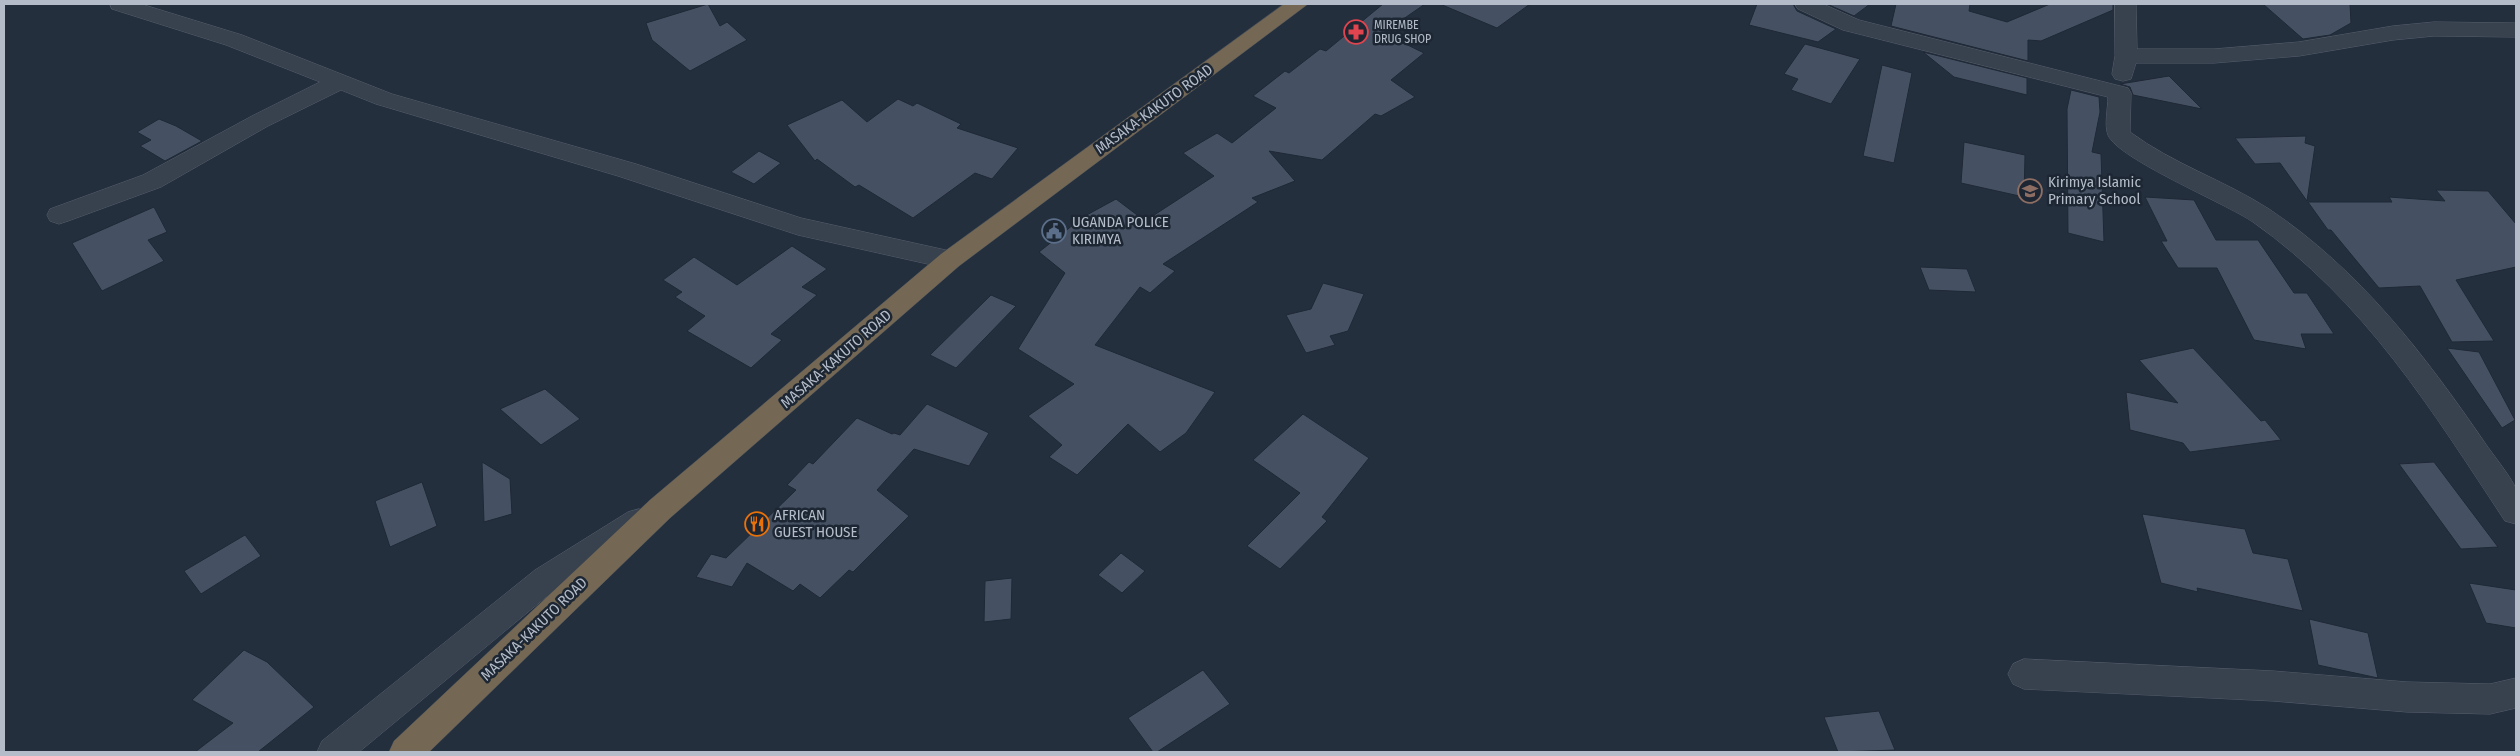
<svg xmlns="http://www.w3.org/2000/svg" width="2520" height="756" viewBox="0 0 2520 756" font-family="'Fira Sans Condensed',sans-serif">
  <rect width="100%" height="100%" fill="#242f3e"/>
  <g fill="#455162" stroke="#1f2835">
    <path d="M 708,4 L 720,26 L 727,22 L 747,40 L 690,71 L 652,40 L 646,23 Z"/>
    <path d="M 1383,4 L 1425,4 L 1383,33 L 1424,53 L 1391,80 L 1415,97 L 1381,116 L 1375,114 L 1322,160 L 1269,151 L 1295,181 L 1252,198 L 1258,202 L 1163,264 L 1175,271 L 1150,293 L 1140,287 L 1095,345 L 1215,392 L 1186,433 L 1160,452 L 1128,424 L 1077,475 L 1049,457 L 1062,445 L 1028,416 L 1074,384 L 1018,349 L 1065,273 L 1039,252 L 1083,217 L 1116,199 L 1145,221 L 1214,176 L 1183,153 L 1217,133 L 1232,143 L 1276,108 L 1253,96 L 1285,71 L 1289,73 L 1320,49 L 1326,51 Z"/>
    <path d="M 1440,4 L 1530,4 L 1497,28 Z"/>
    <path d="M 1757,4 L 1793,4 L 1797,11 L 1836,29 L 1818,42 L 1749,25 Z"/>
    <path d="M 1827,4 L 1870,4 L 1854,16 Z"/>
    <path d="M 1896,4 L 1970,4 L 1969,11 L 2007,22 L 2050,4 L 2113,4 L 2113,10 L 2041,41 L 2028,40 L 2028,61 L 1891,26 Z"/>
    <path d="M 2263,4 L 2350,4 L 2351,23 L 2330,35 L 2303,39 Z"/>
    <path d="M 1805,44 L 1860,59 L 1831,104 L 1791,90 L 1798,79 L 1784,74 Z"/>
    <path d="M 1923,52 L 2027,78 L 2027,95 L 1954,77 Z"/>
    <path d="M 1882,65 L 1912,73 L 1894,163 L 1863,156 Z"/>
    <path d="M 2169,76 L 2202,109 L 2133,95 L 2130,87 L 2120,84 Z"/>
    <path d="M 2071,90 L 2099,97 L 2100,112 L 2092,152 L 2101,154 L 2104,242 L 2068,233 L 2067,109 Z"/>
    <path d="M 898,99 L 913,106 L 917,103 L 961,124 L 957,128 L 1018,148 L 992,179 L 975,173 L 913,218 L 859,185 L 855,187 L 817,159 L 815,161 L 787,125 L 842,100 L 867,122 Z"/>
    <path d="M 159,119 L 176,126 L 202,141 L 165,161 L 140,146 L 151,140 L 137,132 Z"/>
    <path d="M 2306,136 L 2305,143 L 2315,146 L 2307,201 L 2280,163 L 2255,164 L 2235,138 Z"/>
    <path d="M 1964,142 L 2025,155 L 2024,197 L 1961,183 Z"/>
    <path d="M 759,151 L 781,163 L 754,184 L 731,172 Z"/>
    <path d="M 2436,190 L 2488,191 L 2516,224 L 2516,267 L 2456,280 L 2494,341 L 2452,342 L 2420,286 L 2379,288 L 2331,230 L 2328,230 L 2308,202 L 2392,202 L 2389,197 L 2445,201 Z"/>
    <path d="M 2145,197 L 2194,200 L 2216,240 L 2258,240 L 2294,293 L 2307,293 L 2334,334 L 2301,334 L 2306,349 L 2254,340 L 2217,268 L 2178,268 L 2161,241 L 2167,241 Z"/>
    <path d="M 154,207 L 167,232 L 148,240 L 164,261 L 102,291 L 72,243 Z"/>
    <path d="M 792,246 L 827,269 L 802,287 L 817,295 L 771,334 L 782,340 L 751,368 L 687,331 L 705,316 L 675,297 L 682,292 L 663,280 L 694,257 L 737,285 Z"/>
    <path d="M 1920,267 L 1967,269 L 1976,292 L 1929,290 Z"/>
    <path d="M 1323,283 L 1364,294 L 1348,331 L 1330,336 L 1335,345 L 1306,353 L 1286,315 L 1311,309 Z"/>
    <path d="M 991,295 L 1016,306 L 956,368 L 930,355 Z"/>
    <path d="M 2193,348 L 2261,421 L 2265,420 L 2281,440 L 2190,452 L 2183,443 L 2130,430 L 2126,392 L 2178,403 L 2139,360 Z"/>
    <path d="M 2447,348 L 2479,352 L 2515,420 L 2502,428 Z"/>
    <path d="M 545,389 L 580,419 L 541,445 L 500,409 Z"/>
    <path d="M 927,404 L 989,433 L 969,466 L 914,449 L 877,490 L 909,516 L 853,572 L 849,570 L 820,598 L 800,584 L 793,591 L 747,563 L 732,587 L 696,577 L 711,554 L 726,558 L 796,490 L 787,485 L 809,462 L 813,464 L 857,418 L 892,434 L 894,433 L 900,435 Z"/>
    <path d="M 1303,414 L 1369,458 L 1322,517 L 1327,521 L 1280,569 L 1247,546 L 1300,493 L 1253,460 Z"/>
    <path d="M 482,462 L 510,479 L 512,514 L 484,522 Z"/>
    <path d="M 2434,462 L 2498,547 L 2461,549 L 2399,464 Z"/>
    <path d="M 422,482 L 437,526 L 390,547 L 375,501 Z"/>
    <path d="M 2142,514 L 2245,529 L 2253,553 L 2288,559 L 2303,611 L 2197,588 L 2198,592 L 2161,583 Z"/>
    <path d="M 245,535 L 261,556 L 201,594 L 184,571 Z"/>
    <path d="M 1121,553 L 1145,571 L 1122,593 L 1098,575 Z"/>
    <path d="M 1012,578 L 1011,619 L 984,622 L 985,581 Z"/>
    <path d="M 2469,583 L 2516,590 L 2516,628 L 2486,623 Z"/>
    <path d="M 2309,619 L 2368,633 L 2378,678 L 2318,665 Z"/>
    <path d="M 244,650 L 267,662 L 314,707 L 258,752 L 195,752 L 233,723 L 192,700 Z"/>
    <path d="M 1203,670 L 1230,704 L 1157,752 L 1153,752 L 1128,718 Z"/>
    <path d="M 1879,711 L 1895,750 L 1838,752 L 1824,717 Z"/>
  </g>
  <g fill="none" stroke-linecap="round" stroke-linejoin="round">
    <g stroke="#565f6c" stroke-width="1">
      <g id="street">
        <path d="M 110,4 L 141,4 L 242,35 L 392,94 L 636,164 L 801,218 L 950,251 L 959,254 L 963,260 L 959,266 L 950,269 L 798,235 L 618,176 L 376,104 L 341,90 L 268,126 L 161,187 L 68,221 L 59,224 L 50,221 L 47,215 L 50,209 L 143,175 L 252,116 L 320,82 L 226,45 L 112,9 Z"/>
        <path d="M 1795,4 L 1823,4 L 1859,20 L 2128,88 L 2131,93 L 2130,132 C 2173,164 2224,180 2269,209 C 2360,270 2424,354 2485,443 C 2491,452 2515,482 2516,490 C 2518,501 2516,513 2516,524 L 2505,521 C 2431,409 2365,301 2253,222 C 2225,203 2118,159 2108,135 C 2104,125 2108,108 2108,97 L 1843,30 L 1798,9 Z"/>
        <path d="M 2115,4 L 2136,4 L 2137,49 L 2214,49 L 2299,42 L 2393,26 L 2434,22 L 2516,23 L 2516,37 L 2434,36 L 2393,40 L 2299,56 L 2214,63 L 2136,63 L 2131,79 L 2123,81 L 2115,79 L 2112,74 L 2115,56 Z"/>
        <path d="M 639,509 L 650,512 L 654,521 L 650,530 L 557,588 L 359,752 L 317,752 L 322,741 L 535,570 L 628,512 Z"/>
        <path d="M 2024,659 L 2273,671 L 2407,682 L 2490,684 L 2516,678 L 2516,708 L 2490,714 L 2407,712 L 2273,701 L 2024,689 L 2013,684 L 2008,674 L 2013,664 Z"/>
      </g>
    </g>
    <g stroke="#434c59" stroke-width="1">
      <path id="highway" d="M 1284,4 L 1308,4 L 959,266 L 670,518 L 429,752 L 389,752 L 394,741 L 650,500 L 941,254 Z"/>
    </g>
    <use href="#street" fill="#38414e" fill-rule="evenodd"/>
    <use href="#highway" fill="#746855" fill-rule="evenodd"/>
  </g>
  <defs>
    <g id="pharmacy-ring" transform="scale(1.25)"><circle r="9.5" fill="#1d2633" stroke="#e0444e" stroke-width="1.5"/><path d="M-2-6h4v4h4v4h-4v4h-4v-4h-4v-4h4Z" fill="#e0444e"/></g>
    <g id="school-ring" transform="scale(1.25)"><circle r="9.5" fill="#1d2633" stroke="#8d6e63" stroke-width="1.5"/><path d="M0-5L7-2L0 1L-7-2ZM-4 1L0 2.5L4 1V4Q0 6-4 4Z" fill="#8d6e63"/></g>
    <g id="civic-ring" transform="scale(1.25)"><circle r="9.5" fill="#1d2633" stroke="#5c6f8a" stroke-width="1.5"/><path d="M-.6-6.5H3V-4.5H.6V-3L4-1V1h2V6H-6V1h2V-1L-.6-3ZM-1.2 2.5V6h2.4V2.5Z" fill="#5c6f8a"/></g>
    <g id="restaurant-ring" transform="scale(1.25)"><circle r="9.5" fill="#1d2633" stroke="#e8710a" stroke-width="1.5"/><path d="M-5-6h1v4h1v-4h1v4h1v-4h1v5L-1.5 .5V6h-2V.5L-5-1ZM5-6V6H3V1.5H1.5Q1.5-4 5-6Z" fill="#e8710a"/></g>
  </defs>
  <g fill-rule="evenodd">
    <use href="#pharmacy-ring" x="1356" y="32"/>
    <use href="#school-ring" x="2030" y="191"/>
    <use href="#civic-ring" x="1054" y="231"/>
    <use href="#restaurant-ring" x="757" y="524"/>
  </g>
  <g text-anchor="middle" stroke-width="5" stroke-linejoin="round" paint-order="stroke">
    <g font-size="12" fill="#b4bcc9" stroke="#1d2633" text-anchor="start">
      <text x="1374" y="29">MIREMBE<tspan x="1374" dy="14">DRUG SHOP</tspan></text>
    </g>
    <g font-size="15" fill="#b4bcc9" stroke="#1d2633">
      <text transform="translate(1154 109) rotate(-36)" y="5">MASAKA-KAKUTO ROAD</text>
      <text transform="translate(836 359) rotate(-41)" y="5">MASAKA-KAKUTO ROAD</text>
      <text transform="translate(534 629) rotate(-44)" y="5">MASAKA-KAKUTO ROAD</text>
    </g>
    <g font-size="15" fill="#b4bcc9" stroke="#1d2633" text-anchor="start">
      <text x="2048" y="187">Kirimya Islamic<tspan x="2048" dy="17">Primary School</tspan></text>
      <text x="1072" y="227">UGANDA POLICE<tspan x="1072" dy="17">KIRIMYA</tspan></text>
      <text x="774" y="520">AFRICAN<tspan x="774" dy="17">GUEST HOUSE</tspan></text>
    </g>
  </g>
  <rect width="2520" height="756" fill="none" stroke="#b4bcc9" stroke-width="10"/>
</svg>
